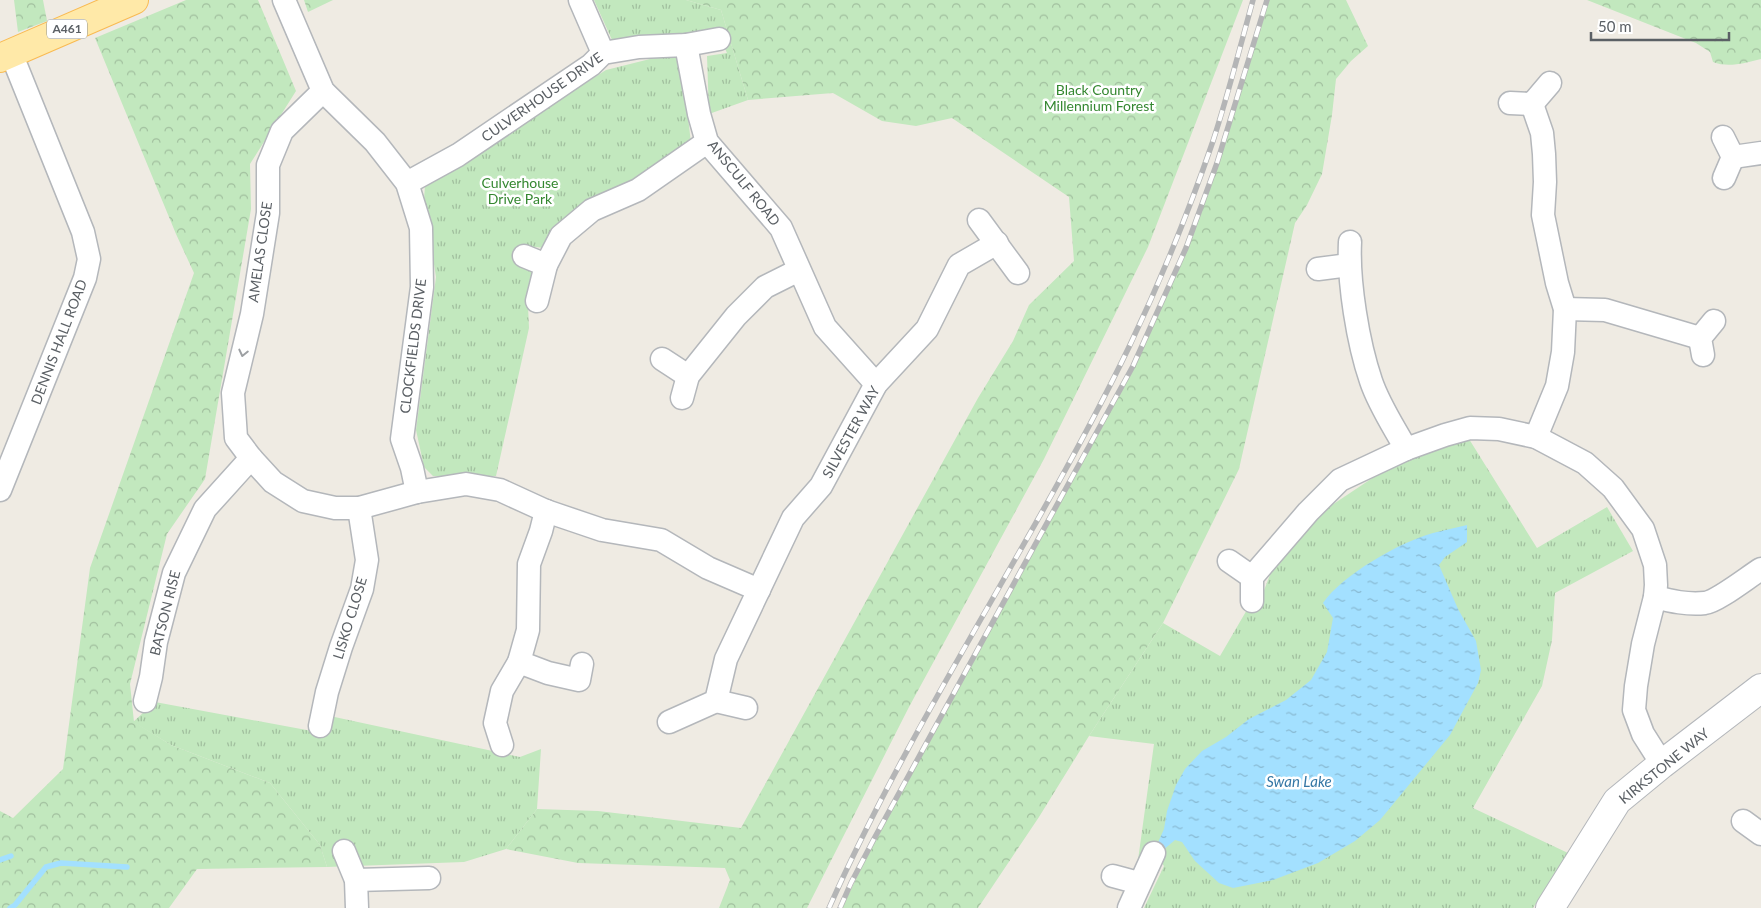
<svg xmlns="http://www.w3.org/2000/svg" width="1761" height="908" viewBox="0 0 1761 908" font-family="Lato,sans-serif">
  <defs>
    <pattern id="grass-tufts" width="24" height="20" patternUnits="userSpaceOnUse" patternTransform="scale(1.25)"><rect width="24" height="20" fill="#c2e8be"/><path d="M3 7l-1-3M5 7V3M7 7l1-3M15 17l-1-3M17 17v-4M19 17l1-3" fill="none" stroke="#a1bf9e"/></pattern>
    <pattern id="forest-crowns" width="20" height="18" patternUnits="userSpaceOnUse" patternTransform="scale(1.25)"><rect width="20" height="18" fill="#c2e8be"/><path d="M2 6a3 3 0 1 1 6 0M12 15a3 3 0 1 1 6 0" fill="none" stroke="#a1bf9e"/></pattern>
    <pattern id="water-ripples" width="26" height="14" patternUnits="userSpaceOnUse" patternTransform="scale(1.25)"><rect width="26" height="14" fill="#a3e0ff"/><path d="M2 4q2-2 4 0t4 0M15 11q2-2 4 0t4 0" fill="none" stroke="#88b9d2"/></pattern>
  </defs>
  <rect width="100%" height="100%" fill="#efebe3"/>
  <g fill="url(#grass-tufts)">
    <path d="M 594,0 L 686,0 L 721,10 L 748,100 L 709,114 L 707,56 L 727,53 L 717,31 L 612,40 Z"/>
    <path d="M 654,58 L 677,58 L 683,74 L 691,143 L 663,166 L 586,201 L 545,248 L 525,246 L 524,256 L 535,281 L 528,306 L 529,328 L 496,476 L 433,476 L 424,467 L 416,430 L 436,277 L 424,200 L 425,185 L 606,70 Z"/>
    <path d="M 1469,439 L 1537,548 L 1607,507 L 1633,551 L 1555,593 L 1552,640 L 1542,686 L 1473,808 L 1568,853 L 1533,908 L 1144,908 L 1164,866 L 1154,853 L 1138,860 L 1154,744 L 1089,736 L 1163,623 L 1220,656 L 1248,608 L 1263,593 L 1271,572 L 1314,517 L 1398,461 Z"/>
    <path d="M 155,702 L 328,734 L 330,716 L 520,757 L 541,749 L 537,809 L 506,849 L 464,862 L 327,867 L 320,845 L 270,783 L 171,745 L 133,722 Z"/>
  </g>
  <g fill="url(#forest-crowns)">
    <path d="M 14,0 L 43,0 L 47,21 L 18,32 Z"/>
    <path d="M 186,0 L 258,0 L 296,91 L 250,164 L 251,209 L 205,479 L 167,534 L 130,684 L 134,722 L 171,745 L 270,783 L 320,845 L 327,867 L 197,869 L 169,908 L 0,908 L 0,811 L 13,818 L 63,769 L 90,568 L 194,273 L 176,234 L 95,38 Z"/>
    <path d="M 304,0 L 333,0 L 308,12 Z"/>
    <path d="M 686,0 L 1243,0 L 1148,247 L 1044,459 L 909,707 L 807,908 L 719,908 L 730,880 L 725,868 L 578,863 L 506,849 L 537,809 L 598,811 L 741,828 L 978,398 L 1013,341 L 1029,305 L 1074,261 L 1069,197 L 952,118 L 916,126 L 882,121 L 833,93 L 748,100 L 721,10 Z"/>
    <path d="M 1267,0 L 1346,0 L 1368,46 L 1351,61 L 1336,79 L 1332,115 L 1322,174 L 1307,205 L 1295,223 L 1239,469 L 1163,623 L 1089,736 L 1039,817 L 978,908 L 842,908 L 885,819 L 1152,329 L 1201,212 L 1232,119 Z"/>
    <path d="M 1587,0 L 1761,0 L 1761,59 C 1745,63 1728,68 1713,62 L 1710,52 L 1696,43 Z"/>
  </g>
  <path fill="url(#water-ripples)" d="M 1467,525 L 1467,542 L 1445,557 L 1439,565 L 1458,609 L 1476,641 L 1481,670 L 1478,683 L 1450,735 L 1380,820 L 1355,841 L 1318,863 L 1273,880 L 1233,888 L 1219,883 L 1195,861 L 1182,842 L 1175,840 L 1162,851 L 1156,847 L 1164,829 L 1167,811 L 1176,785 L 1185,769 L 1202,751 L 1226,737 L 1249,719 L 1286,700 L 1311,680 L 1327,652 L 1333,618 L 1323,603 C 1342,575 1400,542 1433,533 C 1444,530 1456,528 1467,525 Z"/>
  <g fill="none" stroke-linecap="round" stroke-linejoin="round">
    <g stroke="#a3e0ff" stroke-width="5.5">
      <path d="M 0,860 L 11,856"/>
      <path d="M 10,908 L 15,905 L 46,867 L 61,863 L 127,867"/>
    </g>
    <g stroke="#b4b7bb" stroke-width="25">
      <g id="minor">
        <path d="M 284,0 L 323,91 L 375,142 L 407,183 L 421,228 L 422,287 L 402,439 L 412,468 L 417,492"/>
        <path d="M 580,0 L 603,53"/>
        <path d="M 686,45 L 699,114 L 707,142 L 781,228 L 825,327 L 876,384"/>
        <path d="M 323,91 L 282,131 L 268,165 L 268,213 L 252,314 L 233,393 L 236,438 L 251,458 L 273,482 L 303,501 L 335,508 L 359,508 L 417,492 L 466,484 L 500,490 L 546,511 L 602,530 L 661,540 L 708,568 L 759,590"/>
        <path d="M 1510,103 L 1532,104 L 1550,83"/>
        <path d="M 1532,104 L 1542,133 L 1544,154 L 1545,182 L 1543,215 L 1557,283 L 1565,309 L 1563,352 L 1557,386 L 1536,437"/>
        <path d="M 1723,137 L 1733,157 L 1724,178"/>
        <path d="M 1733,157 L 1761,153"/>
        <path d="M 407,183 L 458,155 L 591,65 L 603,53 L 639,47 L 686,45 L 719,39"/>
        <path d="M 979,220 L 1018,273"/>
        <path d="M 1350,242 C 1348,282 1358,343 1371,381 C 1379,405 1394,427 1406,449"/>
        <path d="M 524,256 L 546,265"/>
        <path d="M 1318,269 L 1349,265"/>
        <path d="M 537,301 L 546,265 L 561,236 L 592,210 L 638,190 L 707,142"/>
        <path d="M 1565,309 L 1605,310 L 1700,338"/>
        <path d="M 1703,355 L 1700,338 L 1714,321"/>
        <path d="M 662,359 L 688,376"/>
        <path d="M 682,398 L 688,376 L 736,316 L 765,287 L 799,270"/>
        <path d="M 0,490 L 85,278 L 89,259 L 83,232 L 11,53"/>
        <path d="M 1229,561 L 1252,577"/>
        <path d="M 1655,597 C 1671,601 1687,605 1705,603 C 1718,601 1748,577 1761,569"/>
        <path d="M 1252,601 L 1252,577 L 1308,512 L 1340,480 L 1406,449 L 1445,435 L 1470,428 L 1499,429 L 1536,437 L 1585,463 L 1613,488 L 1643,529 L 1655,565 L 1656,585 L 1655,597 L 1643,644 L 1636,686 L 1634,710 L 1643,734 L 1662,764"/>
        <path d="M 519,662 L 548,673 L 579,680 L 582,664"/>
        <path d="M 145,701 L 151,677 L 156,642 L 174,573 L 205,509 L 251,458"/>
        <path d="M 716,701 L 746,708"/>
        <path d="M 669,722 L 716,701 L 726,659 L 793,518 L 821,486 L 876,384 L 927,329 L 959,265 L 997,243"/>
        <path d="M 320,726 L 327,692 L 341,647 L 362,589 L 367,560 L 359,508"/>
        <path d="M 502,745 L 495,723 L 502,691 L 519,662 L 528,630 L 529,564 L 541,531 L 546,511"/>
        <path d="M 1743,821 L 1761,834"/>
        <path d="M 344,851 L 356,880 L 357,908"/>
        <path d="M 1113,876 L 1139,883"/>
        <path d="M 356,880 L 429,878"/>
        <path d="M 1129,908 L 1154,853"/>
      </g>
    </g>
    <g stroke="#b4b7bb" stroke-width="30">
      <path id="tertiary" d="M 1550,908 L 1617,801 L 1662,764 L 1761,688"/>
    </g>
    <g stroke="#f9ba52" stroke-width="30">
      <path id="primary" d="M 0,58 L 134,0"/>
    </g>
    <use href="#minor" stroke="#fff" stroke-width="22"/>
    <use href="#tertiary" stroke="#fff" stroke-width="28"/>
    <use href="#primary" stroke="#ffe9a8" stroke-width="28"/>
    <g stroke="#b4b5b6" stroke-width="5.5">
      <g id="rail">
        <path d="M 829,908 C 915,714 1037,538 1129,347 C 1161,280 1189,211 1213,141 C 1228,95 1240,47 1253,0"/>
        <path d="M 840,908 L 851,883 L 875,837 L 1133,366 L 1186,248 L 1217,163 L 1267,0"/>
      </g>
    </g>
    <use href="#rail" stroke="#fff" stroke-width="4" stroke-dasharray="11" stroke-linecap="butt"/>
  </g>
  <defs><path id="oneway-chevron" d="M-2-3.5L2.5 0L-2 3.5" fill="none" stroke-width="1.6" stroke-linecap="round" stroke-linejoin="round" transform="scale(1.25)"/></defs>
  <use stroke="#9da0a3" href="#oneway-chevron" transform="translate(243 353) rotate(103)"/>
  <g text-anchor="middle" stroke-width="5" stroke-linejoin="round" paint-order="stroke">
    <rect fill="#fff" stroke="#8c9093" stroke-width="1" x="47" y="19.5" width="40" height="19" rx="4"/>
    <g font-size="12" font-weight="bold" fill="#5b6065">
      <text x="67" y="33">A461</text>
    </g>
    <g font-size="14" fill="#348730" stroke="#fff">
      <text x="1099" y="95">Black Country<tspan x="1099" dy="16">Millennium Forest</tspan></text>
      <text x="520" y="188">Culverhouse<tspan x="520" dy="16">Drive Park</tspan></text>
    </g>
    <g font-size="14" fill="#5b6065" stroke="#fff">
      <text transform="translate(542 97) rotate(-35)" y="5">CULVERHOUSE DRIVE</text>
      <text transform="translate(744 183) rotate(51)" y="5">ANSCULF ROAD</text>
      <text transform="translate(260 252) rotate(-82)" y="5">AMELAS CLOSE</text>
      <text transform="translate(59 342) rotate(-69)" y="5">DENNIS HALL ROAD</text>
      <text transform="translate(413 346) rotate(-83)" y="5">CLOCKFIELDS DRIVE</text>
      <text transform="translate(851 432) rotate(-61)" y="5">SILVESTER WAY</text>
      <text transform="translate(165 613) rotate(-76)" y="5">BATSON RISE</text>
      <text transform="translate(350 618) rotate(-73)" y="5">LISKO CLOSE</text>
      <text transform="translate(1664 766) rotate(-39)" y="5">KIRKSTONE WAY</text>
    </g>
    <g font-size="15" font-style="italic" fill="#3577a5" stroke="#fff">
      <text x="1299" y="787">Swan Lake</text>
    </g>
  </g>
  <path d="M1591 32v8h138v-8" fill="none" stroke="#5b6065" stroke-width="2.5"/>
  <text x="1598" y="32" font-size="15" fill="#5b6065" stroke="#ffffff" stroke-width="4" paint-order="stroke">50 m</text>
</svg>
